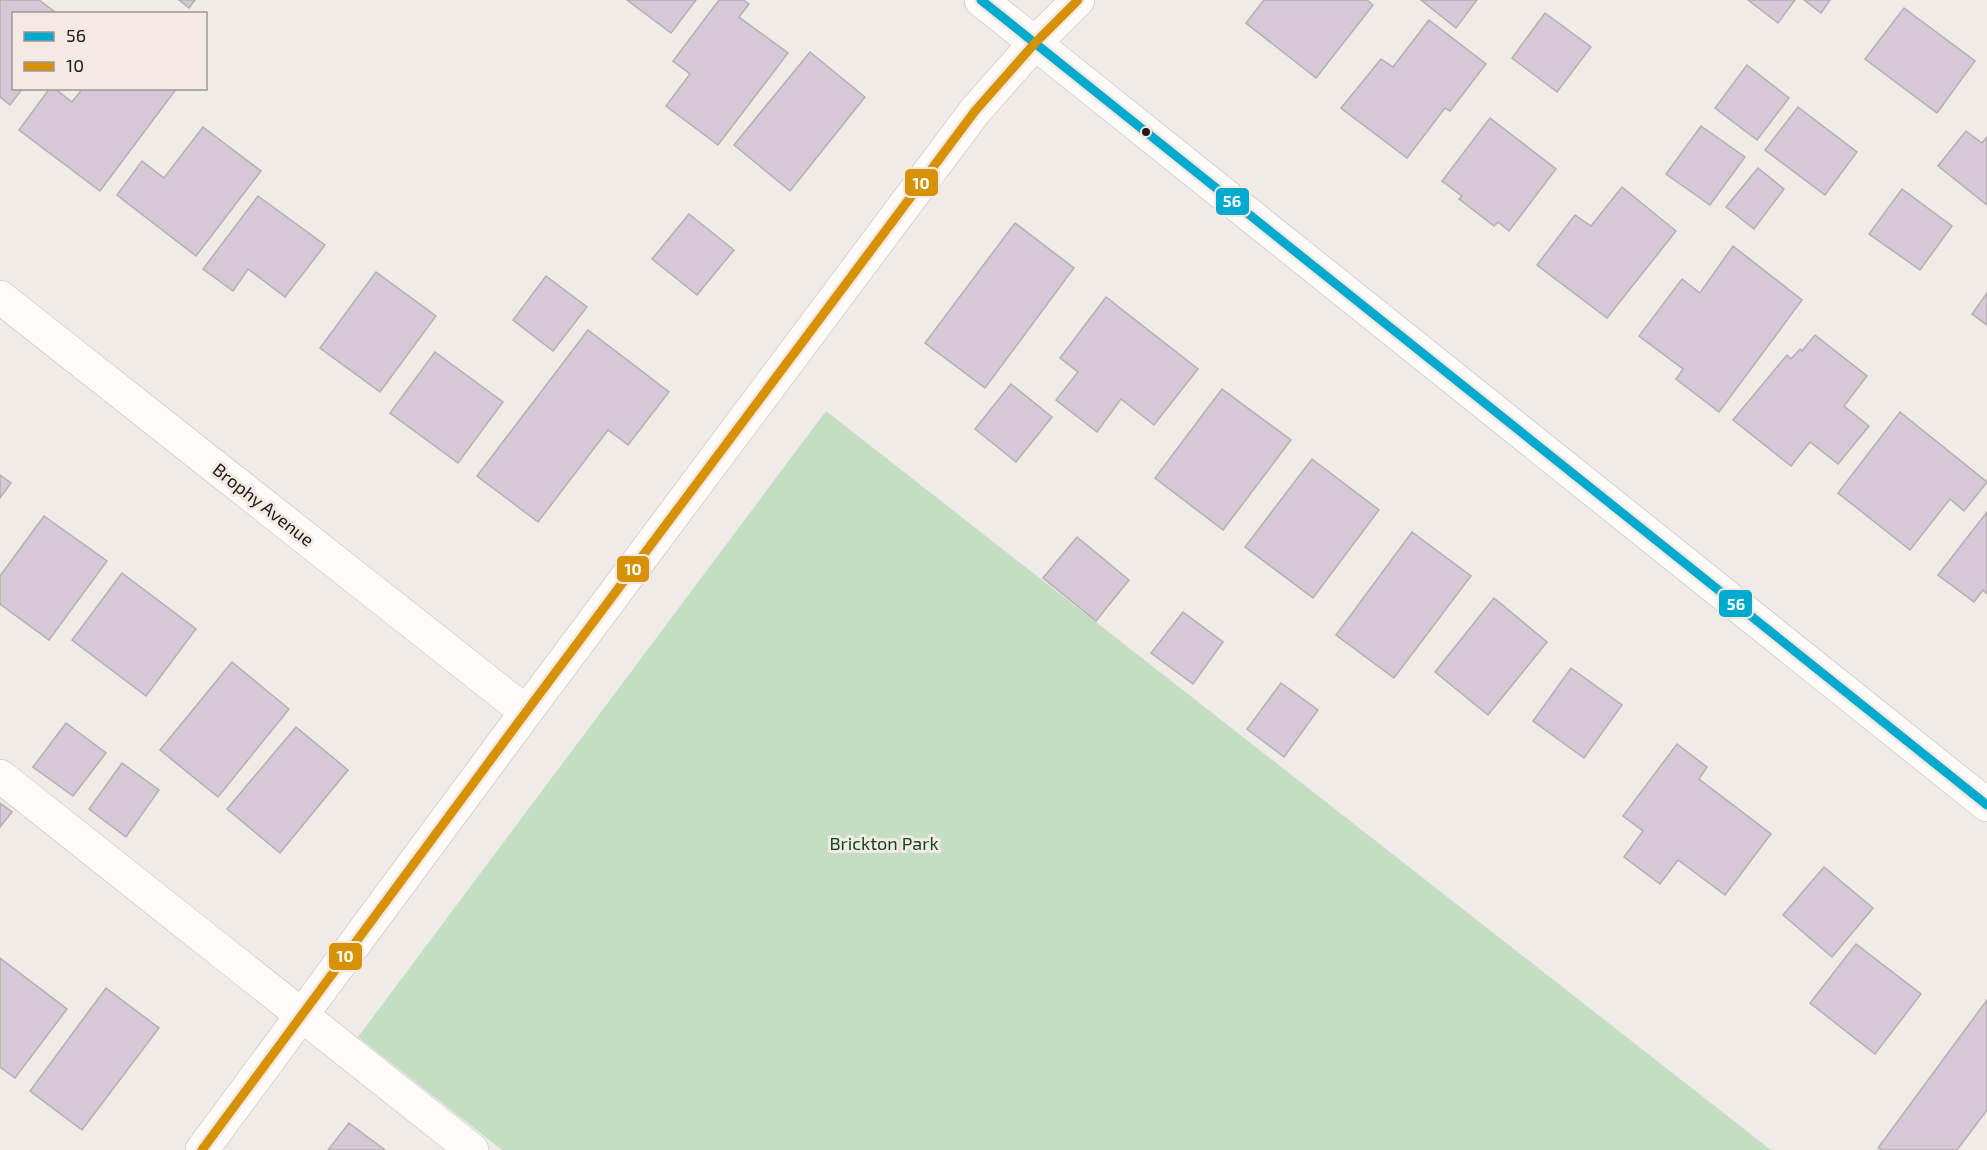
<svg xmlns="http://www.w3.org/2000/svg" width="1987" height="1150" viewBox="0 0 1987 1150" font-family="'Exo 2',sans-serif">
  <rect width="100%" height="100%" fill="#f1ebe7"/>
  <path fill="#c3dec2" d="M 826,411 L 1771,1150 L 502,1150 L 358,1037 Z"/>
  <g fill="#d6c8d6" stroke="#b3b0af" stroke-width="1.5">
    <path d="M 0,0 L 39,0 L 55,12 L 54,14 L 14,14 L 14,88 L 23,88 L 10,105 L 0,97 Z"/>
    <path d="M 179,0 L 195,0 L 189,8 Z"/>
    <path d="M 627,0 L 696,0 L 671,33 Z"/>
    <path d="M 719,0 L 743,0 L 749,4 L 739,17 L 788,53 L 718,145 L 666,106 L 690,74 L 673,61 Z"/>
    <path d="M 1264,0 L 1367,0 L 1373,5 L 1316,78 L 1246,23 Z"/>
    <path d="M 1421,0 L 1477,0 L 1456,28 Z"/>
    <path d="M 1748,0 L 1795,0 L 1778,23 Z"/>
    <path d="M 1804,0 L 1830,0 L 1821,13 Z"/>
    <path d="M 1904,8 L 1975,61 L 1937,113 L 1865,59 Z"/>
    <path d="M 1545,13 L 1591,47 L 1557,92 L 1512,58 Z"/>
    <path d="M 1429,20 L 1486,64 L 1450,111 L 1445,108 L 1407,158 L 1341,108 L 1381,59 L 1393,67 Z"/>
    <path d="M 810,52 L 865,97 L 790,191 L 734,145 Z"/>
    <path d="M 1747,65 L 1789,98 L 1757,140 L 1715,108 Z"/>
    <path d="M 50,88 L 54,88 L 72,102 L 83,88 L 177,88 L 100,191 L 19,130 Z"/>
    <path d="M 1798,107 L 1857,152 L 1825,195 L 1765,150 Z"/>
    <path d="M 1490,118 L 1556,169 L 1509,231 L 1498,222 L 1494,226 L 1459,199 L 1462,196 L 1442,181 Z"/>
    <path d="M 1701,126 L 1745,157 L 1710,205 L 1666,174 Z"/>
    <path d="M 203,127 L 261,171 L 196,256 L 117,195 L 142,161 L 164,178 Z"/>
    <path d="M 1966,131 L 1982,143 L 1987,137 L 1987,205 L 1938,166 Z"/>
    <path d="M 1758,168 L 1784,189 L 1754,229 L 1726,207 Z"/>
    <path d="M 1622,187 L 1676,231 L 1607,318 L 1537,265 L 1575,215 L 1591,226 Z"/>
    <path d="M 1902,189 L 1952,226 L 1920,270 L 1869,234 Z"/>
    <path d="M 258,196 L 325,245 L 285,297 L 248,269 L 233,291 L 203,269 Z"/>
    <path d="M 689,214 L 734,250 L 697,295 L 652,259 Z"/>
    <path d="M 1015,223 L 1074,268 L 985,388 L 925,343 Z"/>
    <path d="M 1733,246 L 1802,300 L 1719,412 L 1676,379 L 1683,369 L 1639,336 L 1682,279 L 1700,293 Z"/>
    <path d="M 376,272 L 436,316 L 380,392 L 320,348 Z"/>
    <path d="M 546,276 L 587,307 L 553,351 L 513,320 Z"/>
    <path d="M 1987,293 L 1987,325 L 1972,314 Z"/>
    <path d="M 1106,297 L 1198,369 L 1154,425 L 1121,399 L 1097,432 L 1056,400 L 1078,372 L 1060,358 Z"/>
    <path d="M 588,330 L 669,392 L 628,445 L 608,430 L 538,522 L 477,476 Z"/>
    <path d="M 1815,335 L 1867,376 L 1844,406 L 1869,426 L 1838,464 L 1810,442 L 1791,466 L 1733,420 L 1787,355 L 1791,359 L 1800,349 L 1802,351 Z"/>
    <path d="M 435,352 L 503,402 L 458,463 L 390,413 Z"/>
    <path d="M 1011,384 L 1052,417 L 1016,462 L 975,429 Z"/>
    <path d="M 1222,389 L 1291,440 L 1223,530 L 1155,478 Z"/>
    <path d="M 1900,412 L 1987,482 L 1964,511 L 1950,499 L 1910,550 L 1838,493 Z"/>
    <path d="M 1312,459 L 1379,510 L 1313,598 L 1245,547 Z"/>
    <path d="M 0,475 L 11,483 L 0,498 Z"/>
    <path d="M 1987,512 L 1987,594 L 1983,590 L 1974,602 L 1938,575 Z"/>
    <path d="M 44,516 L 107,561 L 49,640 L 0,604 L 0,576 Z"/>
    <path d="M 1412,532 L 1471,576 L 1394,678 L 1336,635 Z"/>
    <path d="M 1077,537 L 1129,580 L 1096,621 L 1043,578 Z"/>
    <path d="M 122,573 L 196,629 L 146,696 L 72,640 Z"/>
    <path d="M 1494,598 L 1547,642 L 1488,715 L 1435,672 Z"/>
    <path d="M 1183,612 L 1223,642 L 1193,684 L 1151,653 Z"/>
    <path d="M 232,662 L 289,709 L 218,797 L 160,750 Z"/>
    <path d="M 1571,668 L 1622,705 L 1584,758 L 1533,721 Z"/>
    <path d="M 1281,683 L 1318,710 L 1284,757 L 1247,729 Z"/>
    <path d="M 66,723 L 106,753 L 73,796 L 33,767 Z"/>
    <path d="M 296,727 L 348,770 L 280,853 L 227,809 Z"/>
    <path d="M 1677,744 L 1707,767 L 1699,779 L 1771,834 L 1725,895 L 1678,860 L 1660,884 L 1624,857 L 1643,831 L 1623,816 Z"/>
    <path d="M 122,763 L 159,790 L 126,837 L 89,809 Z"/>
    <path d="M 0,803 L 12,812 L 0,827 Z"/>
    <path d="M 1824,867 L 1873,908 L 1832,957 L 1783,915 Z"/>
    <path d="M 1856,944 L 1921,994 L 1875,1054 L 1810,1003 Z"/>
    <path d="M 0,958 L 67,1009 L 15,1078 L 0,1067 Z"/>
    <path d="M 106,988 L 159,1028 L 82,1130 L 30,1091 Z"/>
    <path d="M 1987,1000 L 1987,1110 L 1957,1150 L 1882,1150 L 1878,1148 Z"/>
    <path d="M 349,1123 L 385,1150 L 328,1150 Z"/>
  </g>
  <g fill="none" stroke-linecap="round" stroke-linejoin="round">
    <g stroke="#bebab7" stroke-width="34">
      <g id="minor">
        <path d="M 981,0 L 1987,805"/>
        <path d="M 0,297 L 526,712"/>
        <path d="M 0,776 L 472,1150"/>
        <path d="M 202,1150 L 526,712 L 975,111 L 1035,43 L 1078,0"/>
      </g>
    </g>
    <use href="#minor" stroke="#fdfcfb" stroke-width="33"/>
    <g stroke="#f5eae3" stroke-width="14">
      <path id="bus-1" d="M 981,0 L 1987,805"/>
    </g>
    <g stroke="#f5eae3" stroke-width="14">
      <path id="bus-2" d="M 202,1150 L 526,712 L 975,111 L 1035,43 L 1078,0"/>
    </g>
    <use href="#bus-1" stroke="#00a9ce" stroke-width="9"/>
    <use href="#bus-2" stroke="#d69104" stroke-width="9"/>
  </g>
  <circle fill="#1e1a18" stroke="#f5eae3" stroke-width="2" cx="1146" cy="132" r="5"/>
  <g text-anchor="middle" stroke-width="6" stroke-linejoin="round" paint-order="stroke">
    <g font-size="18" fill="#1e1a18" stroke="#f5eae3">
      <text transform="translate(263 505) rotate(38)" y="6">Brophy Avenue</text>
    </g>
    <g font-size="18" fill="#08491d" stroke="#f5eae3">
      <text x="884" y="850">Brickton Park</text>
    </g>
  </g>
  <g stroke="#f5eae3" stroke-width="2">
    <rect x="904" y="168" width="35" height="29" rx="6" fill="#d69104"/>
    <rect x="1215" y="187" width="35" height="29" rx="6" fill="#00a9ce"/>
    <rect x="616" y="555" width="34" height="28" rx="6" fill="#d69104"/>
    <rect x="1718" y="589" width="35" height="29" rx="6" fill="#00a9ce"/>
    <rect x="328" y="942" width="35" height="29" rx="6" fill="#d69104"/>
  </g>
  <g font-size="16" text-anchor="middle" font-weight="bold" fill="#fff">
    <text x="921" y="189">10</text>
    <text x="1232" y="207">56</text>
    <text x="633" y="575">10</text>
    <text x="1736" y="610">56</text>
    <text x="345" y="962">10</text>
  </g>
  <rect x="12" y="12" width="195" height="78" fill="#f5eae3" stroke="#9f9792" stroke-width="1.5"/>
  <rect x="24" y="32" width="30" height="9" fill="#00a9ce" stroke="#9f9792" stroke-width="1.5"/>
  <text x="66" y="42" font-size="18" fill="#1e1a18">56</text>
  <rect x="24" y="62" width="30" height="9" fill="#d69104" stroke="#9f9792" stroke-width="1.5"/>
  <text x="66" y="72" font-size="18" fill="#1e1a18">10</text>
</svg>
